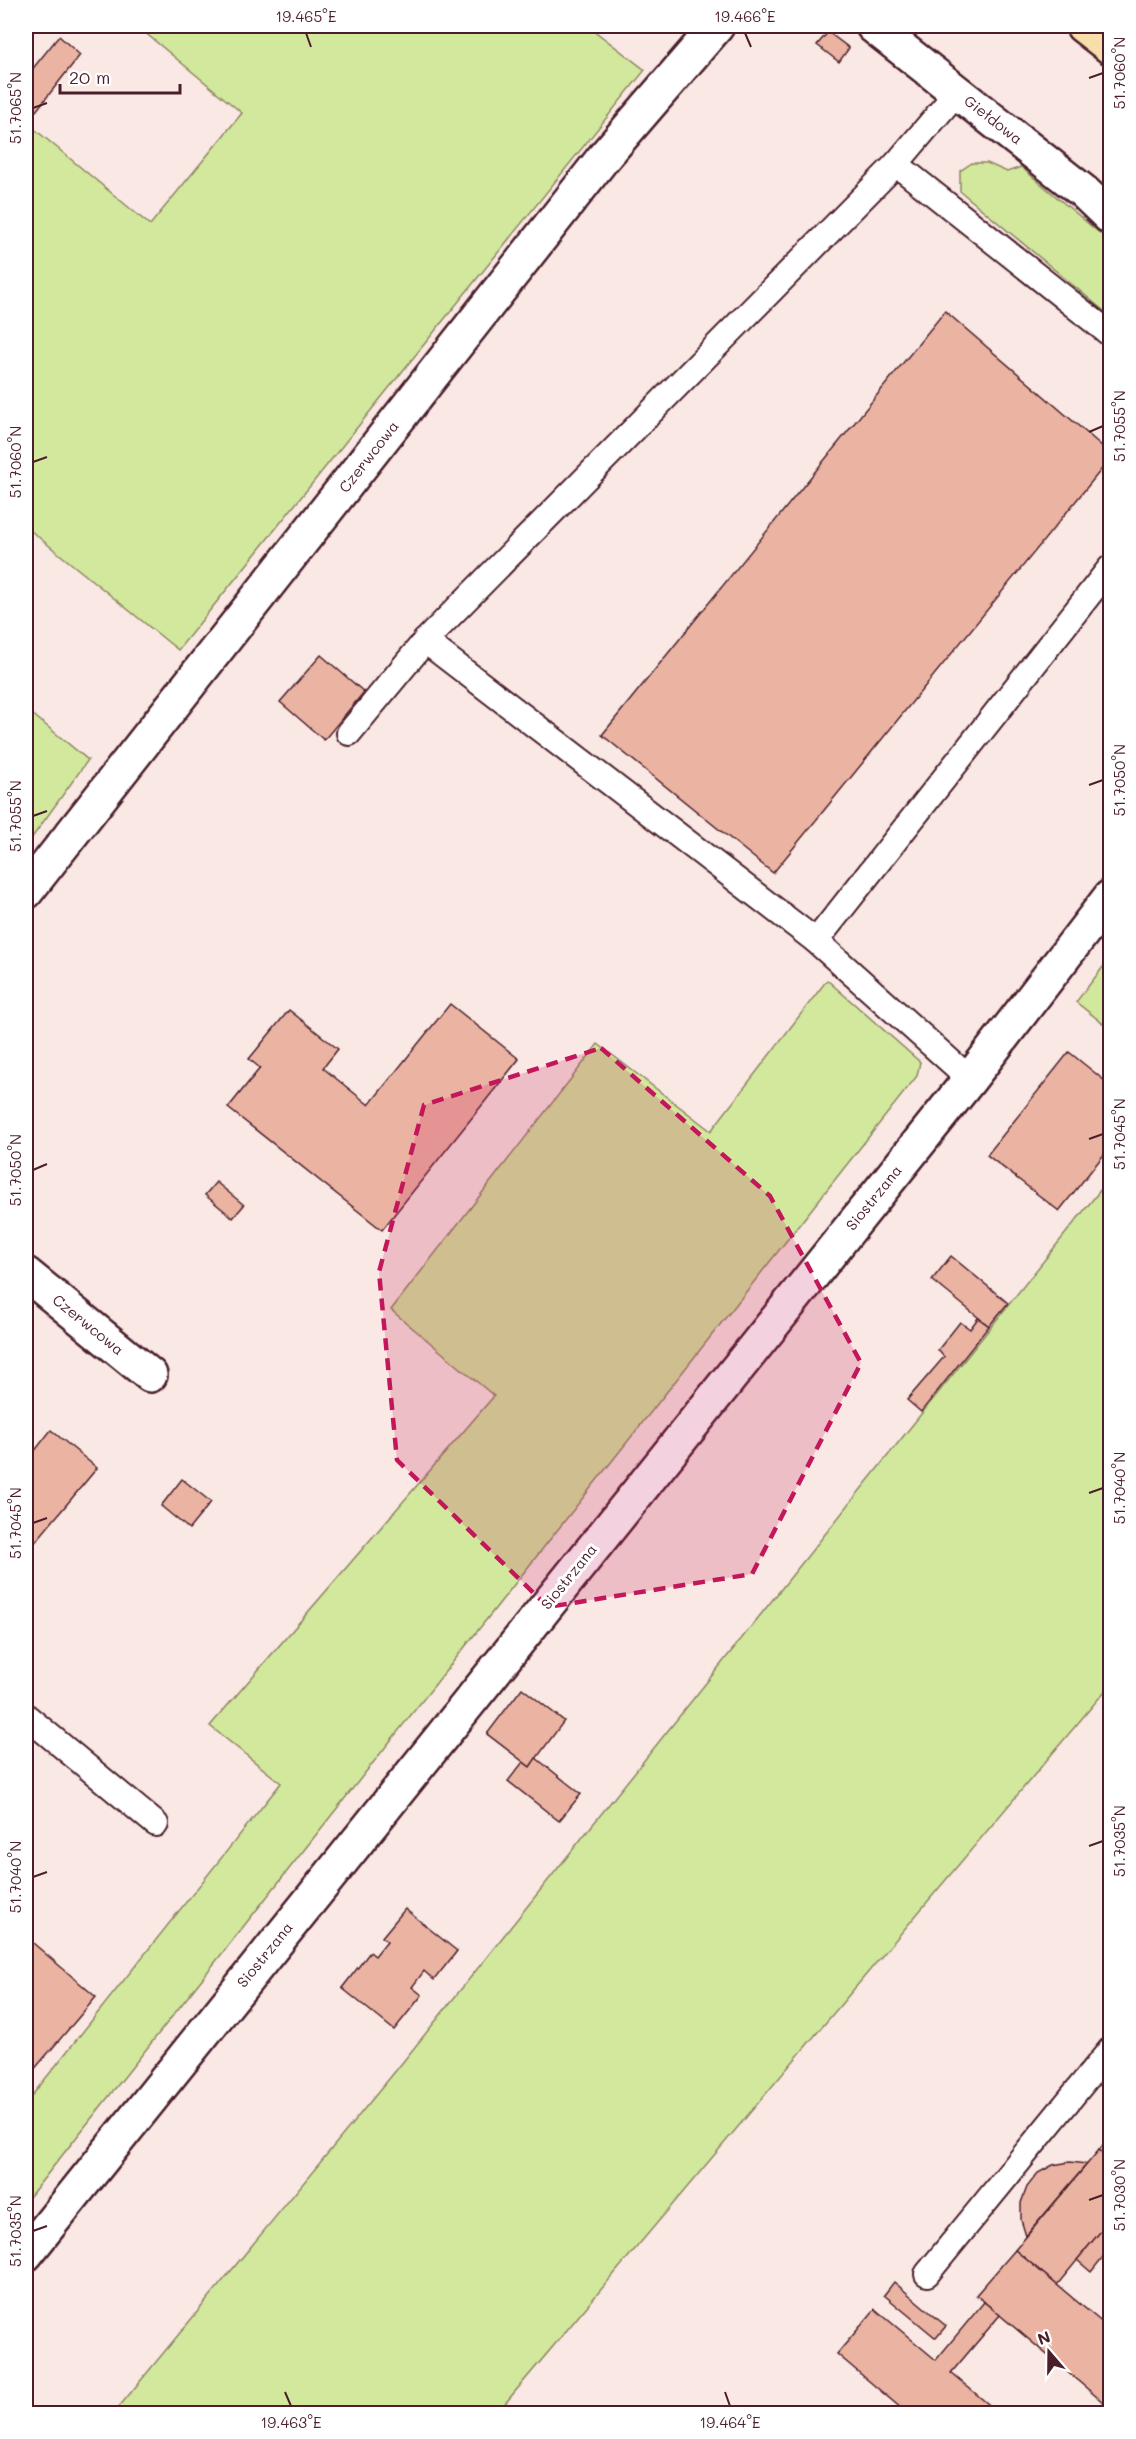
<svg xmlns="http://www.w3.org/2000/svg" width="1136" height="2439" viewBox="0 0 1136 2439" font-family="Mali,sans-serif">
  <rect width="100%" height="100%" fill="#f9e8e3"/>
  <filter id="ink" filterUnits="userSpaceOnUse"><feTurbulence type="fractalNoise" baseFrequency=".0167" numOctaves="2"/><feDisplacementMap in="SourceGraphic" scale="12" xChannelSelector="R" yChannelSelector="G"/><feConvolveMatrix kernelMatrix="1 2 1 2 8 2 1 2 1" color-interpolation-filters="sRGB"/></filter>
  <g filter="url(#ink)">
    <g fill="#d2e89d" stroke="#8e8464" stroke-width="1.5">
      <path d="M 137,26 L 588,26 L 645,70 L 178,650 L 26,527 L 26,122 L 150,225 L 242,113 Z"/>
      <path d="M 972,163 L 987,163 L 1007,172 L 1021,167 L 1103,236 L 1110,244 L 1110,316 L 960,191 L 960,171 Z"/>
      <path d="M 26,709 L 88,760 L 26,846 Z"/>
      <path d="M 1110,958 L 1110,1029 L 1076,1002 Z"/>
      <path d="M 827,980 L 920,1062 L 917,1076 L 26,2201 L 26,2103 L 281,1783 L 210,1726 L 494,1396 L 391,1310 L 598,1044 L 711,1131 Z"/>
      <path d="M 1110,1178 L 1110,1685 L 497,2413 L 114,2413 L 398,2068 Z"/>
    </g>
    <g fill="#ebb3a2" stroke="#4a1f2b" stroke-width="1.5">
      <path d="M 828,32 L 849,48 L 839,62 L 817,45 Z"/>
      <path d="M 59,36 L 80,55 L 36,111 L 26,103 L 26,77 Z"/>
      <path d="M 945,311 L 1110,453 L 1110,459 L 773,873 L 602,735 Z"/>
      <path d="M 321,655 L 364,692 L 324,740 L 280,702 Z"/>
      <path d="M 450,1004 L 519,1059 L 382,1230 L 228,1108 L 260,1068 L 249,1059 L 289,1010 L 338,1049 L 323,1068 L 369,1105 Z"/>
      <path d="M 1069,1052 L 1110,1085 L 1110,1147 L 1059,1211 L 987,1155 Z"/>
      <path d="M 216,1182 L 244,1205 L 233,1218 L 205,1195 Z"/>
      <path d="M 951,1256 L 1008,1303 L 989,1326 L 932,1280 Z"/>
      <path d="M 978,1318 L 989,1326 L 921,1412 L 907,1400 L 944,1357 L 938,1350 L 960,1322 L 970,1329 Z"/>
      <path d="M 51,1430 L 97,1468 L 27,1552 L 26,1462 Z"/>
      <path d="M 182,1479 L 211,1502 L 189,1529 L 161,1506 Z"/>
      <path d="M 522,1688 L 564,1721 L 530,1767 L 487,1734 Z"/>
      <path d="M 536,1758 L 581,1794 L 559,1821 L 508,1781 L 523,1762 L 530,1767 Z"/>
      <path d="M 405,1909 L 457,1951 L 434,1980 L 424,1971 L 412,1987 L 422,1995 L 394,2030 L 342,1988 L 370,1952 L 375,1956 L 387,1941 L 382,1937 Z"/>
      <path d="M 26,1937 L 96,1997 L 26,2079 Z"/>
      <path d="M 1110,2136 L 1110,2159 L 1099,2150 Z"/>
      <path d="M 1099,2150 L 1110,2159 L 1110,2220 L 1057,2285 L 1015,2250 Z"/>
      <path d="M 1070,2162 L 1087,2164 L 1026,2236 L 1021,2220 L 1021,2203 L 1027,2187 L 1038,2173 L 1053,2165 Z"/>
      <path d="M 1110,2220 L 1110,2248 L 1091,2272 L 1077,2260 Z"/>
      <path d="M 1015,2250 L 1110,2329 L 1110,2408 L 976,2295 Z"/>
      <path d="M 894,2282 L 946,2326 L 936,2338 L 884,2295 Z"/>
      <path d="M 984,2302 L 1000,2315 L 951,2373 L 1000,2414 L 908,2414 L 837,2354 L 875,2309 L 936,2360 Z"/>
    </g>
    <g fill="none" stroke-linecap="round" stroke-linejoin="round">
      <g stroke="#4a1f2b" stroke-width="28">
        <g id="service">
          <path d="M 957,92 L 896,164 L 1110,334"/>
          <path d="M 425,641 L 896,164"/>
          <path d="M 349,733 L 425,641 L 816,941 L 1110,568"/>
          <path d="M 816,941 L 970,1079"/>
          <path d="M 26,1716 L 156,1824"/>
          <path d="M 927,2274 L 1110,2050"/>
        </g>
      </g>
      <g stroke="#4a1f2b" stroke-width="38">
        <g id="minor">
          <path d="M 873,26 L 1084,192 L 1110,217"/>
          <path d="M 26,892 L 604,157 L 717,26"/>
          <path d="M 26,1274 L 150,1375"/>
        </g>
      </g>
      <g stroke="#4a1f2b" stroke-width="38">
        <path id="tertiary" d="M 26,2254 L 970,1079 L 1110,897"/>
      </g>
      <g stroke="#4a1f2b" stroke-width="38">
        <path id="primary" d="M 1083,26 L 1110,47"/>
      </g>
      <use href="#service" stroke="#fff" stroke-width="24"/>
      <use href="#minor" stroke="#fff" stroke-width="33"/>
      <use href="#tertiary" stroke="#fff" stroke-width="33"/>
      <use href="#primary" stroke="#f8deab" stroke-width="33"/>
    </g>
  </g>
  <path fill="#c2185b" fill-opacity="0.2" stroke="#c2185b" stroke-width="4.5" stroke-dasharray="12 8" stroke-linejoin="round" d="M 601,1048 L 770,1196 L 861,1363 L 752,1574 L 548,1607 L 397,1460 L 379,1272 L 424,1105 Z"/>
  <path fill="none" stroke="#4a1f2b" stroke-width="2" d="M 306,33 L 311,47M 745,33 L 751,47M 1089,78 L 1103,73M 33,108 L 47,103M 1089,432 L 1103,426M 33,462 L 47,457M 1089,785 L 1103,780M 33,816 L 47,811M 1089,1139 L 1103,1134M 33,1170 L 47,1164M 1089,1493 L 1103,1488M 33,1523 L 47,1518M 1089,1846 L 1103,1841M 33,1877 L 47,1872M 1089,2200 L 1103,2195M 33,2231 L 47,2226M 285,2392 L 291,2406M 725,2392 L 730,2406"/>
  <g text-anchor="middle" stroke-width="6" stroke-linejoin="round" paint-order="stroke">
    <g font-size="15" fill="#4a1f2b" stroke="#fff">
      <text transform="translate(993 120) rotate(38)" y="5">Giełdowa</text>
      <text transform="translate(369 457) rotate(-52)" y="5">Czerwcowa</text>
      <text transform="translate(874 1198) rotate(-51)" y="5">Siostrzana</text>
      <text transform="translate(88 1325) rotate(39)" y="5">Czerwcowa</text>
      <text transform="translate(569 1577) rotate(-51)" y="5">Siostrzana</text>
      <text transform="translate(265 1955) rotate(-51)" y="5">Siostrzana</text>
    </g>
  </g>
  <rect width="1136" height="2439" fill="none" stroke="#fff" stroke-width="66"/>
  <g transform="translate(1049 2352) rotate(340)" stroke="#ffffff" stroke-width="4.5" paint-order="stroke">
  <path d="M0-4.5L10 22L0 15L-10 22Z" fill="#4a1f2b"/>
  <text y="-9" font-size="16" font-weight="bold" text-anchor="middle" fill="#4a1f2b">N</text>
  </g>
  <path d="M60 84v9h120v-9" fill="none" stroke="#4a1f2b" stroke-width="3"/>
  <text x="69" y="84" font-size="18" fill="#4a1f2b" stroke="#ffffff" stroke-width="4.5" paint-order="stroke">20 m</text>
  <rect x="33" y="33" width="1070" height="2373" fill="none" stroke="#4a1f2b" stroke-width="2"/>
  <g font-size="15" text-anchor="middle" fill="#4a1f2b">
    <text x="306" y="22">19.465°E</text>
    <text x="745" y="22">19.466°E</text>
    <text transform="translate(1120 73) rotate(-90)" y="5">51.7060°N</text>
    <text transform="translate(16 108) rotate(-90)" y="5">51.7065°N</text>
    <text transform="translate(1120 426) rotate(-90)" y="5">51.7055°N</text>
    <text transform="translate(16 462) rotate(-90)" y="5">51.7060°N</text>
    <text transform="translate(1120 780) rotate(-90)" y="5">51.7050°N</text>
    <text transform="translate(16 816) rotate(-90)" y="5">51.7055°N</text>
    <text transform="translate(1120 1134) rotate(-90)" y="5">51.7045°N</text>
    <text transform="translate(16 1170) rotate(-90)" y="5">51.7050°N</text>
    <text transform="translate(1120 1488) rotate(-90)" y="5">51.7040°N</text>
    <text transform="translate(16 1523) rotate(-90)" y="5">51.7045°N</text>
    <text transform="translate(1120 1841) rotate(-90)" y="5">51.7035°N</text>
    <text transform="translate(16 1877) rotate(-90)" y="5">51.7040°N</text>
    <text transform="translate(1120 2195) rotate(-90)" y="5">51.7030°N</text>
    <text transform="translate(16 2231) rotate(-90)" y="5">51.7035°N</text>
    <text x="291" y="2428">19.463°E</text>
    <text x="730" y="2428">19.464°E</text>
  </g>
</svg>
